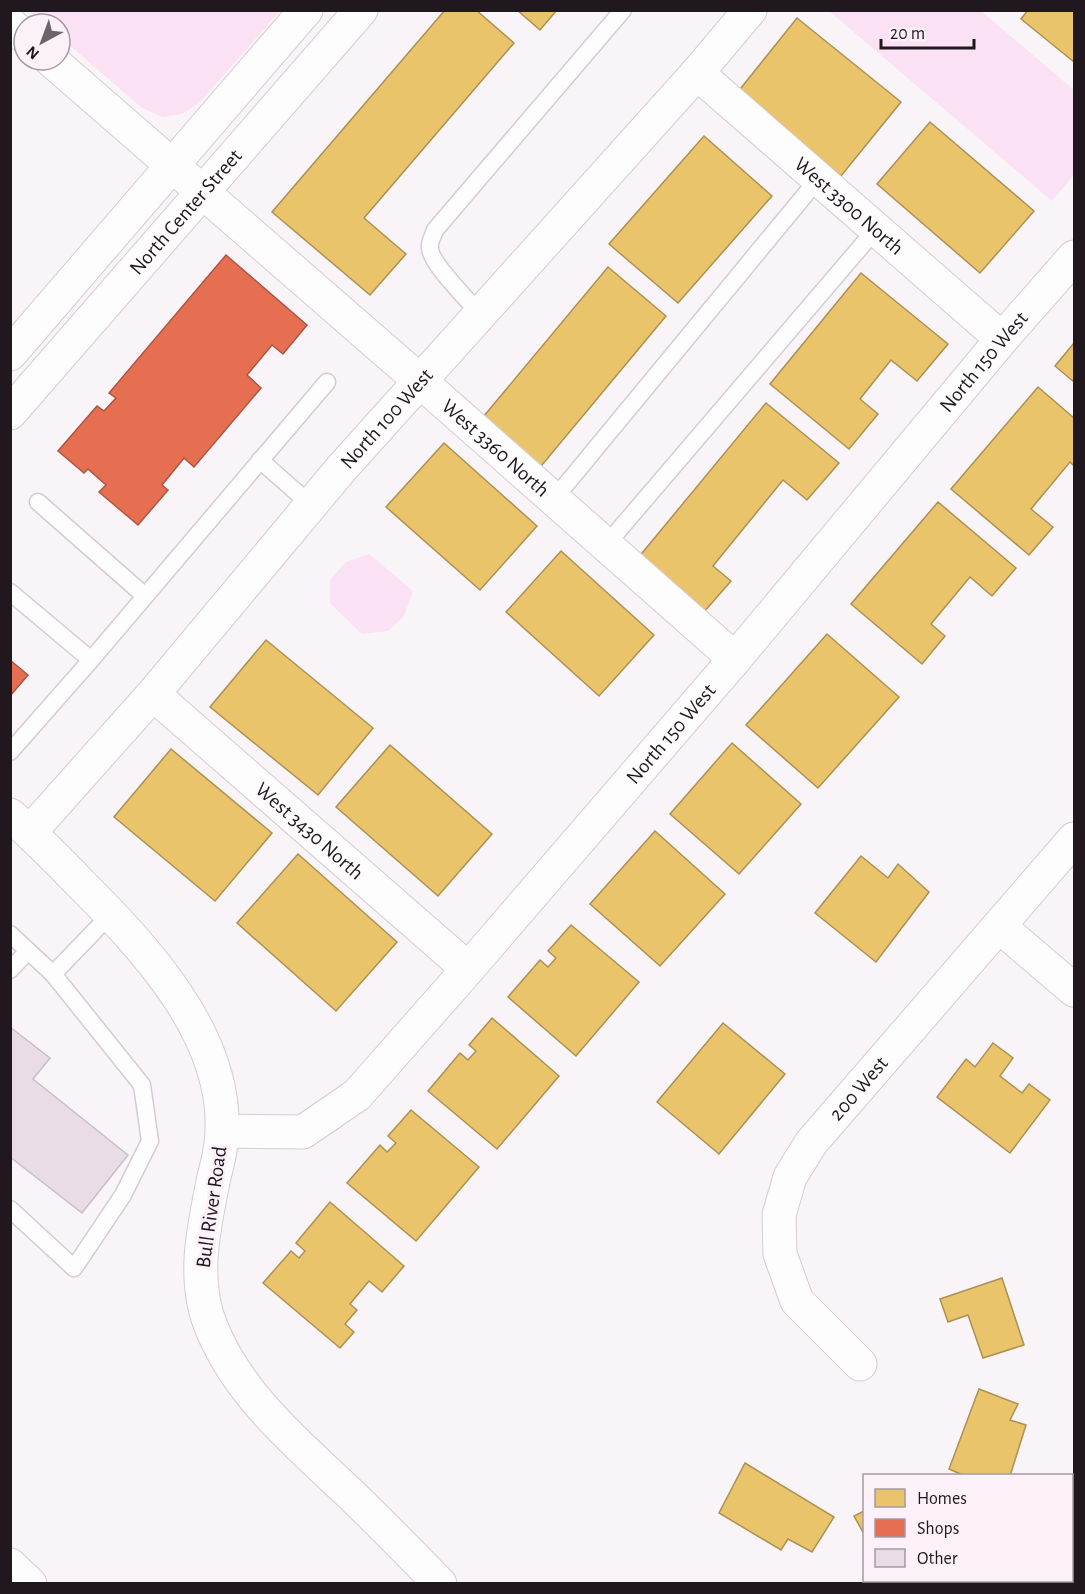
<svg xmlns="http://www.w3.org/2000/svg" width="1085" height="1594" viewBox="0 0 1085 1594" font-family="'Alegreya Sans',sans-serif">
  <rect width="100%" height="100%" fill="#f9f4f8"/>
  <g fill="#fae1f3">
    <path d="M 29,11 L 280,11 L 199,103 L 182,114 L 162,117 L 141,107 L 60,37 L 60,24 L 45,24 Z"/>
    <path d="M 829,11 L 981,11 L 1074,90 L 1074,175 L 1052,201 Z"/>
    <path d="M 369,554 L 413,591 L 404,616 L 388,631 L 362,634 L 330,603 L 330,580 L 346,562 Z"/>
  </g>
  <g fill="#e9c46a" stroke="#ad9053" stroke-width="1.5">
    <path d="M 445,10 L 476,10 L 514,43 L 364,218 L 406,254 L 370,295 L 272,212 Z"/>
    <path d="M 517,10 L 557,10 L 540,30 Z"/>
    <path d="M 1028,10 L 1074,10 L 1074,62 L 1021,19 Z"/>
    <path d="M 797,18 L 901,102 L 841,176 L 737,93 Z"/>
    <path d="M 930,122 L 1034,211 L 980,273 L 877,184 Z"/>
    <path d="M 704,136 L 772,196 L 678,303 L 609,244 Z"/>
    <path d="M 608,267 L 666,316 L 537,471 L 479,422 Z"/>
    <path d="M 861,273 L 948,344 L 917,381 L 891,360 L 860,399 L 878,414 L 849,449 L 770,384 Z"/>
    <path d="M 1074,343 L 1074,382 L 1055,366 Z"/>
    <path d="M 1038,387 L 1074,418 L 1074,466 L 1070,462 L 1031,509 L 1053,527 L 1029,555 L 951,489 Z"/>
    <path d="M 766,403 L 839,463 L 807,500 L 783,480 L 713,566 L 731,581 L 704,612 L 638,558 Z"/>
    <path d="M 444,443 L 537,526 L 480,590 L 386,507 Z"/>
    <path d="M 938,502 L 1016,568 L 992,596 L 970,577 L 931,624 L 945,636 L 922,664 L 851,604 Z"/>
    <path d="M 561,551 L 654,635 L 599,696 L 506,612 Z"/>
    <path d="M 827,634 L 899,697 L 818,788 L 746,725 Z"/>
    <path d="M 266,640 L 373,728 L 318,795 L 210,707 Z"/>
    <path d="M 732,743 L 801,804 L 739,874 L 670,814 Z"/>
    <path d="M 390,745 L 492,834 L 438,896 L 336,807 Z"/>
    <path d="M 171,749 L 272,833 L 215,901 L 114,817 Z"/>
    <path d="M 655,831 L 725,894 L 660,966 L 590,904 Z"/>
    <path d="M 298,854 L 397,942 L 336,1011 L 237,923 Z"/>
    <path d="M 861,856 L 888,878 L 898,864 L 929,892 L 876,962 L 815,913 Z"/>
    <path d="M 571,925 L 639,982 L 576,1056 L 508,997 L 540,960 L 548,967 L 556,958 L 548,951 Z"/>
    <path d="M 492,1018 L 559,1076 L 497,1149 L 428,1091 L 460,1053 L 468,1060 L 476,1051 L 469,1045 Z"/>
    <path d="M 723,1023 L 785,1074 L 719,1154 L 657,1102 Z"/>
    <path d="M 993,1043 L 1013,1058 L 1000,1076 L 1022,1093 L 1029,1084 L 1050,1100 L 1010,1153 L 937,1097 L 966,1059 L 975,1067 Z"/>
    <path d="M 411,1110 L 479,1167 L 416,1241 L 347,1183 L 380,1145 L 387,1152 L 396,1143 L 388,1136 Z"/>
    <path d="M 330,1202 L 404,1266 L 382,1292 L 369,1281 L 350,1304 L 357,1310 L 345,1324 L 354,1332 L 340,1348 L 263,1283 L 291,1251 L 299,1258 L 305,1251 L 296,1243 Z"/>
    <path d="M 1002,1278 L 1024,1345 L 983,1358 L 968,1315 L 948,1322 L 940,1299 Z"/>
    <path d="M 979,1389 L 1018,1404 L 1010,1420 L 1026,1425 L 1010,1476 L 965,1476 L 949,1469 Z"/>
    <path d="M 745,1463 L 834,1517 L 812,1552 L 788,1539 L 781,1550 L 719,1513 Z"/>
    <path d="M 864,1511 L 864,1534 L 854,1516 Z"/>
  </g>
  <g fill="#e76f51" stroke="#ac5542" stroke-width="1.5">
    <path d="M 226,255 L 307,325 L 283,354 L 272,345 L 247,375 L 261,388 L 194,467 L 184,458 L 162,485 L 168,490 L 138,525 L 99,492 L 106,485 L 88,469 L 84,473 L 58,451 L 97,406 L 104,411 L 116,398 L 109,393 Z"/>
    <path d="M 10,660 L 28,675 L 10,696 Z"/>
  </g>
  <path fill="#eadce6" stroke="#c6bfc4" stroke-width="1.5" d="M 10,1027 L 50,1058 L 33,1079 L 128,1155 L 82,1213 L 10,1157 Z"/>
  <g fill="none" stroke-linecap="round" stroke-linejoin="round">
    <g stroke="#d4ccd2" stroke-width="19">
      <g id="lane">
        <path d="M 480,314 C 469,301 430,263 430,248 C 429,242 433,236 435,230 L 623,10"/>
        <path d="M 260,460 L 311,505"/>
        <path d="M 554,499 L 819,178"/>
        <path d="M 38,502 L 145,596"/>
        <path d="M 606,545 L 876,229"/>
        <path d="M 10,592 L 91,660"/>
        <path d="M 10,752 L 91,660 L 327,382"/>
        <path d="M 10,934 L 53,974 L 142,1085 L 150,1141 L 123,1195 L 74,1268 L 10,1209"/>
        <path d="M 10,970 L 28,951"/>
        <path d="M 53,974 L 111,914"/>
      </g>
    </g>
    <g stroke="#d4ccd2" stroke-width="35">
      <g id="street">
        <path d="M 10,24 L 24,36"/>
        <path id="s1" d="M 51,60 L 420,381 L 735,659"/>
        <path id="s2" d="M 697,73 L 1002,339"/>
        <path id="s3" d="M 153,694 L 468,969"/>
        <path d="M 10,815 C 35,837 58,860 81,884 C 144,947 226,1034 222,1130 C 222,1145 218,1162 214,1177 C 204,1227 191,1280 212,1329 C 239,1394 293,1440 343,1487 C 376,1518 408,1551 440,1584"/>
        <path id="s4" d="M 30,832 L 153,694 L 341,469 L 697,73 L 750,10"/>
        <path d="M 999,926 L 1074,990"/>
        <path id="s5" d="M 223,1131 L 303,1132 L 357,1095 L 468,969 L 735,659 L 1002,339 L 1074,257"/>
        <path id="s6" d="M 860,1364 L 797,1301 L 780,1254 L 779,1215 L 790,1177 L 811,1143 L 1074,839"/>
      </g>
    </g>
    <g stroke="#d4ccd2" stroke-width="35">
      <g id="secondary">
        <path d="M 10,354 L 306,10"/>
        <path id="s7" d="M 10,413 L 361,10"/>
      </g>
    </g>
    <g stroke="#d4ccd2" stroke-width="35">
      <path id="primary" d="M 10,1565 L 30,1584"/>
    </g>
    <use href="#lane" stroke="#fefdfe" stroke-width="16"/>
    <use href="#street" stroke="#fefdfe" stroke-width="33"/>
    <use href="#secondary" stroke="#fefdfe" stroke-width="33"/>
    <use href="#primary" stroke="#fefdfe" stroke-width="33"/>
  </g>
  <g text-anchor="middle" stroke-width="6" stroke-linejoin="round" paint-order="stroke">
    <g font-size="21" fill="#21171e" stroke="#fcf1f9">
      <text dy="7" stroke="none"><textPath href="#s2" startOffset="202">West 3300 North</textPath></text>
      <text dy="7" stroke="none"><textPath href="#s7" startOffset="267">North Center Street</textPath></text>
      <text dy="7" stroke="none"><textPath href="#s5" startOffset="1110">North 150 West</textPath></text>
      <text dy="7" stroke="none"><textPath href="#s4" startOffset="546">North 100 West</textPath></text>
      <text dy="7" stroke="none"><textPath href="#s1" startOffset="590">West 3360 North</textPath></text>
      <text dy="7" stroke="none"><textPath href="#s5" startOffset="624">North 150 West</textPath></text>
      <text dy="7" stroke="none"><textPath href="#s3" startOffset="208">West 3430 North</textPath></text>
      <text dy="7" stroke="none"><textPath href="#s6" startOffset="330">200 West</textPath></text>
      <text transform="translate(211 1207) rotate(-82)" y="7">Bull River Road</text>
    </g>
  </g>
  <rect width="1085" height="1594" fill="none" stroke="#21171e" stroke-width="24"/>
  <rect x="863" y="1474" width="210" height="108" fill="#fcf1f9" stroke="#a49aa1" stroke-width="1.5"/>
  <rect x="875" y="1489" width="30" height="18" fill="#e9c46a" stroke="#a49aa1" stroke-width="1.5"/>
  <text x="917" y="1504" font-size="18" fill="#21171e">Homes</text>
  <rect x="875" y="1519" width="30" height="18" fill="#e76f51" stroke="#a49aa1" stroke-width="1.5"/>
  <text x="917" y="1534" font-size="18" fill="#21171e">Shops</text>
  <rect x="875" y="1549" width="30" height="18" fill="#eadce6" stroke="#a49aa1" stroke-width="1.5"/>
  <text x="917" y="1564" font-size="18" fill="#21171e">Other</text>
  <g transform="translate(42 42) rotate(221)"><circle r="28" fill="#fcf1f9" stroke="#a49aa1" stroke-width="1.5"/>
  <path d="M0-4.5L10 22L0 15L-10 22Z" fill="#6d646a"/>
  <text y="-9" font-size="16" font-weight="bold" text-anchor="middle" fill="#21171e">N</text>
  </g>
  <path d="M881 39v9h93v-9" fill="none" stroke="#21171e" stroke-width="3"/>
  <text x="890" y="39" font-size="18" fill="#21171e" stroke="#fcf1f9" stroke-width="4.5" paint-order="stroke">20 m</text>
</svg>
